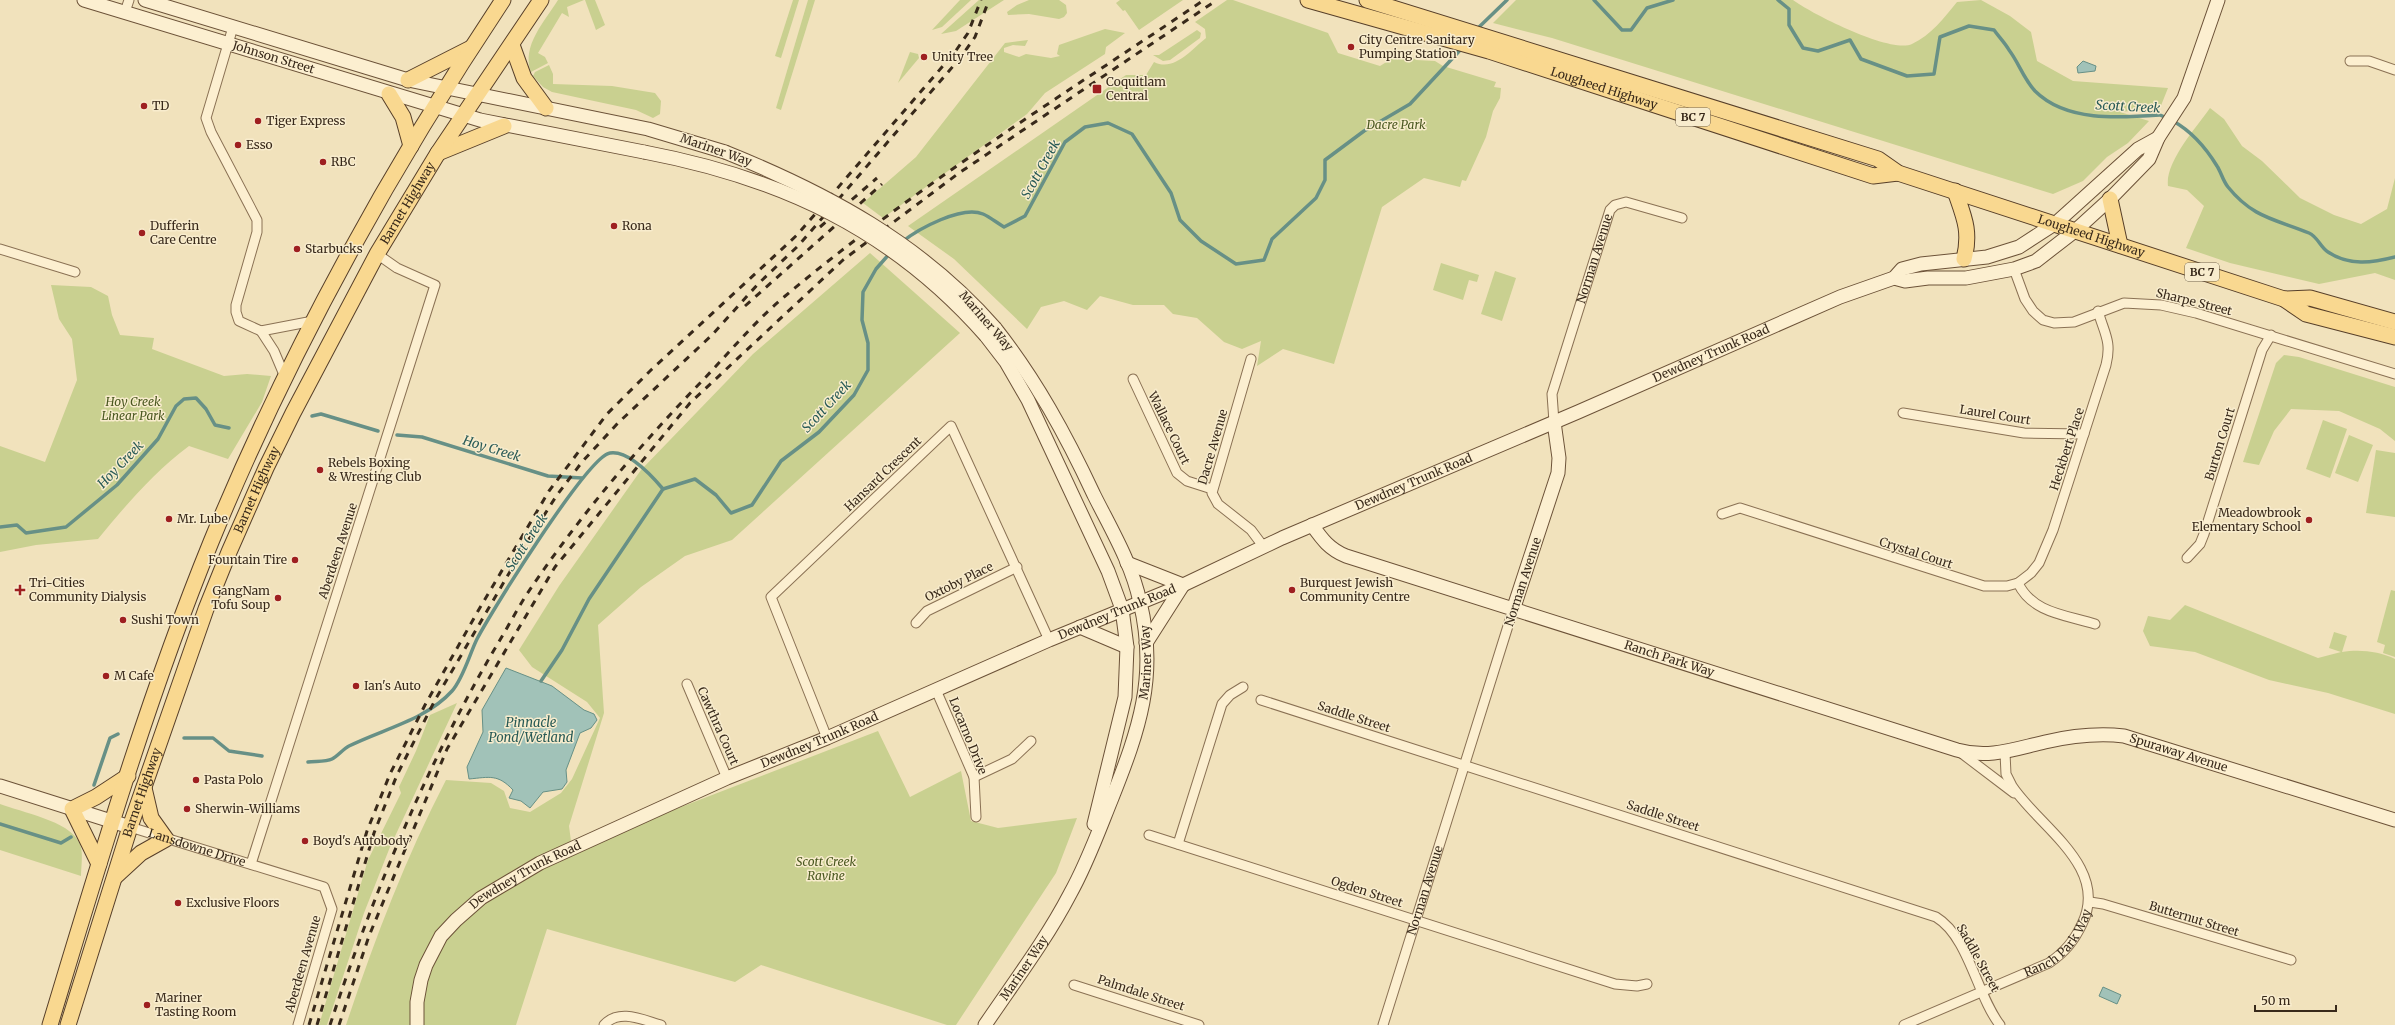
<svg xmlns="http://www.w3.org/2000/svg" width="2395" height="1025" viewBox="0 0 2395 1025" font-family="Merriweather,serif">
  <rect width="100%" height="100%" fill="#f1e2bc"/>
  <g fill="#c9d090">
    <path d="M 558,0 L 584,0 L 567,7 L 569,17 L 562,13 L 538,53 L 545,57 L 548,63 L 531,72 C 521,46 545,21 558,0 Z"/>
    <path d="M 585,0 L 595,0 L 605,25 L 596,30 Z"/>
    <path d="M 793,0 L 799,0 L 781,58 L 775,56 Z"/>
    <path d="M 808,0 L 815,0 L 781,110 L 776,108 Z"/>
    <path d="M 960,0 L 971,0 L 942,27 L 932,30 Z"/>
    <path d="M 979,0 L 1004,0 L 956,31 L 941,34 Z"/>
    <path d="M 1029,0 L 1059,0 L 1066,5 L 1067,13 L 1064,17 L 1059,19 L 1029,14 L 1008,15 L 1007,12 L 1017,5 Z"/>
    <path d="M 1120,0 L 1183,0 L 1139,30 L 1125,10 L 1123,11 L 1116,3 Z"/>
    <path d="M 1227,0 L 1233,0 L 1328,33 L 1338,53 L 1380,66 L 1404,51 L 1416,60 L 1435,61 L 1443,66 L 1496,82 L 1494,87 L 1501,88 L 1500,98 L 1493,111 L 1486,137 L 1466,181 L 1462,180 L 1460,187 L 1424,178 L 1382,207 L 1334,364 L 1283,349 L 1257,366 L 1261,341 L 1242,349 L 1224,342 L 1197,318 L 1173,314 L 1164,305 L 1133,305 L 1100,296 L 1087,310 L 1064,301 L 1041,307 L 1027,329 L 954,259 L 908,226 L 1126,75 L 1146,75 L 1154,62 C 1174,72 1191,50 1206,38 L 1205,29 L 1195,22 Z"/>
    <path d="M 1516,0 L 1793,0 C 1812,14 1891,54 1912,44 C 1931,35 1944,18 1957,2 L 1981,0 L 2010,16 L 2031,32 L 2037,61 L 2073,81 L 2168,88 L 2160,108 L 2120,112 L 2149,121 L 2128,143 L 2107,157 L 2083,181 L 2053,194 L 1552,38 L 1493,23 Z"/>
    <path d="M 1105,29 L 1125,33 L 1106,47 L 1105,54 L 1045,93 L 1027,114 L 883,218 L 863,203 L 916,157 L 1005,43 L 1028,40 L 1025,46 L 1013,45 L 1004,48 L 1004,52 L 1019,57 L 1026,54 L 1051,58 L 1060,56 L 1057,54 L 1059,45 Z"/>
    <path d="M 1197,30 L 1201,33 L 1200,38 L 1170,60 L 1163,61 L 1153,55 L 1159,55 Z"/>
    <path d="M 910,52 L 918,54 L 919,58 L 898,83 Z"/>
    <path d="M 549,65 L 553,74 L 553,84 L 612,86 L 655,93 L 661,101 L 660,114 L 653,118 L 636,110 L 552,92 L 543,87 L 533,76 L 535,72 Z"/>
    <path d="M 2210,108 L 2224,119 L 2242,146 L 2262,161 L 2300,198 L 2334,215 L 2361,224 L 2387,209 L 2395,178 L 2395,280 L 2375,273 L 2319,284 L 2230,263 L 2186,248 L 2204,206 L 2187,190 L 2168,186 C 2165,162 2196,128 2210,108 Z"/>
    <path d="M 870,253 L 960,333 L 732,540 L 685,556 L 641,587 L 598,625 L 604,713 L 569,826 L 572,849 L 878,731 L 910,797 L 961,771 L 971,821 L 998,828 L 1077,818 L 1056,873 L 956,1025 L 947,1025 L 761,965 L 735,982 L 547,929 L 516,1025 L 346,1025 C 374,941 405,859 446,780 L 491,783 L 504,791 L 510,808 L 530,812 L 561,793 L 572,779 L 600,718 L 587,702 L 532,667 L 519,650 L 559,586 L 641,470 L 753,354 Z"/>
    <path d="M 1441,263 L 1479,275 L 1477,282 L 1469,280 L 1463,300 L 1433,290 Z"/>
    <path d="M 1495,271 L 1516,278 L 1502,321 L 1481,314 Z"/>
    <path d="M 51,285 L 91,287 L 108,296 L 112,315 L 120,335 L 154,338 L 152,349 L 224,376 L 247,374 L 271,376 L 262,402 L 228,459 L 189,446 C 153,473 126,505 98,539 L 36,545 L 0,552 L 0,446 L 45,462 L 77,380 L 72,339 L 59,319 Z"/>
    <path d="M 2284,355 L 2299,357 L 2395,387 L 2395,441 L 2380,429 L 2339,411 L 2291,409 L 2274,431 L 2259,465 L 2243,462 L 2276,363 Z"/>
    <path d="M 2323,420 L 2347,429 L 2330,478 L 2306,469 Z"/>
    <path d="M 2349,435 L 2373,445 L 2358,482 L 2335,473 Z"/>
    <path d="M 2376,450 L 2395,453 L 2395,517 L 2366,513 Z"/>
    <path d="M 2391,590 L 2395,591 L 2395,657 L 2383,653 L 2385,645 L 2377,642 Z"/>
    <path d="M 2185,605 L 2318,658 L 2341,652 L 2329,648 L 2334,632 L 2347,636 L 2342,652 C 2358,649 2380,651 2395,659 L 2395,714 L 2328,693 L 2269,680 L 2195,652 L 2150,646 L 2143,631 L 2148,616 L 2170,620 Z"/>
    <path d="M 457,703 L 390,847 L 364,913 L 327,1025 L 319,1025 L 368,860 L 401,793 L 399,787 L 416,751 L 430,715 Z"/>
    <path d="M 0,804 C 21,812 69,821 79,842 C 84,850 81,867 81,876 L 0,850 Z"/>
  </g>
  <g fill="#a1c2b8" stroke="#679086">
    <path d="M 2083,61 L 2096,66 L 2095,71 L 2078,73 L 2077,67 Z"/>
    <path d="M 506,668 L 552,686 L 584,710 L 594,714 L 597,720 L 591,728 L 580,733 L 566,770 L 567,782 L 562,789 L 543,792 L 530,808 L 521,801 L 509,798 L 513,790 C 498,774 490,777 469,779 L 467,767 L 483,732 L 482,710 Z"/>
    <path d="M 2103,987 L 2121,995 L 2117,1004 L 2099,996 Z"/>
  </g>
  <g fill="none" stroke-linecap="round" stroke-linejoin="round">
    <g stroke="#679086" stroke-width="3.5">
      <path d="M 1594,0 L 1622,30 L 1631,30 L 1647,8 L 1673,0"/>
      <path d="M 1778,0 L 1789,9 L 1789,25 L 1803,48 L 1818,51 L 1850,40 L 1861,59 L 1907,76 L 1934,74 L 1940,37 L 1969,26 L 1994,30 C 1999,37 2005,43 2009,50 C 2019,63 2023,78 2035,91 C 2066,122 2119,118 2160,115 L 2167,118"/>
      <path d="M 1476,30 L 1507,0"/>
      <path d="M 2173,121 C 2191,131 2206,148 2217,166 C 2221,172 2223,181 2228,187 C 2253,218 2275,219 2309,233 C 2318,237 2320,247 2328,252 C 2349,266 2372,263 2395,257"/>
      <path d="M 902,242 C 918,229 962,205 983,214 C 990,217 997,223 1004,227 L 1025,216 L 1065,142 L 1085,127 L 1108,123 L 1132,134 L 1171,193 L 1180,220 L 1201,241 L 1236,264 L 1264,260 L 1272,239 L 1316,198 L 1325,180 L 1325,160 L 1364,131 L 1410,104 L 1463,47"/>
      <path d="M 312,416 L 321,414 L 378,431"/>
      <path d="M 397,435 L 422,437 L 548,476 L 582,478"/>
      <path d="M 663,489 L 695,479 L 716,495 L 731,513 L 752,505 L 781,461 L 819,432 L 854,395 L 868,370 L 868,343 L 862,320 L 863,292 L 876,269 L 890,253"/>
      <path d="M 0,527 L 17,525 L 26,533 L 66,527 L 117,485 L 158,439 L 176,406 L 184,399 L 196,398 L 206,409 L 215,425 L 229,428"/>
      <path d="M 541,681 L 562,650 L 589,599 L 663,489"/>
      <path d="M 184,738 L 213,738 L 229,751 L 262,756"/>
      <path d="M 308,762 C 315,761 326,762 332,759 C 338,756 343,749 349,746 C 383,729 426,720 452,691 C 463,679 470,653 477,639 C 491,612 588,456 610,453 C 629,450 652,476 663,489"/>
      <path d="M 94,785 L 110,738 L 118,734"/>
      <path d="M 0,824 L 61,843 L 71,837"/>
    </g>
    <g stroke="#8a7154" stroke-width="11">
      <g id="street">
        <path d="M 125,12 L 129,0"/>
        <path d="M 233,27 L 206,118 L 211,132 L 257,220 L 257,232 L 236,305 L 236,312 L 239,321 L 261,331 L 313,321"/>
        <path d="M 2350,61 L 2369,61 L 2395,70"/>
        <path d="M 0,249 L 75,272"/>
        <path d="M 2014,269 L 2025,299 L 2033,311 L 2043,320 L 2054,323 L 2074,322 L 2124,303 L 2161,305 L 2196,313 L 2395,374"/>
        <path d="M 261,331 L 274,351 L 285,377"/>
        <path d="M 1251,359 L 1212,493 L 1218,504 L 1251,530 L 1263,546"/>
        <path d="M 1133,379 L 1177,473 L 1187,481 L 1212,489"/>
        <path d="M 1903,413 L 2024,433 L 2084,434"/>
        <path id="s1" d="M 1554,422 L 1552,394 L 1610,210 L 1615,205 L 1626,202 L 1682,218"/>
        <path d="M 1722,514 L 1740,508 L 1984,586 L 2007,586 L 2018,583 L 2031,573 L 2039,563 L 2053,530 L 2106,365 C 2112,341 2104,333 2098,311"/>
        <path d="M 2187,558 L 2200,544 L 2204,534 L 2262,350 L 2271,335"/>
        <path d="M 2018,583 C 2032,613 2066,615 2095,624"/>
        <path d="M 916,623 L 927,611 L 1017,567"/>
        <path d="M 687,684 L 727,778"/>
        <path d="M 936,690 L 974,777 L 976,817"/>
        <path d="M 1261,700 L 1936,917 C 1969,937 1977,996 2000,1025"/>
        <path d="M 827,738 L 771,597 L 951,426 L 1049,640"/>
        <path d="M 1960,752 L 2014,793"/>
        <path d="M 974,777 L 1012,759 L 1031,741"/>
        <path id="s2" d="M 130,827 L 324,887 L 332,909 L 298,1025"/>
        <path d="M 1149,835 L 1615,984 L 1637,986 L 1647,984"/>
        <path d="M 1178,844 L 1222,704 L 1230,695 L 1243,687"/>
        <path d="M 251,864 L 435,285 L 397,268 L 377,254"/>
        <path d="M 2090,902 L 2103,904 L 2291,960"/>
        <path d="M 1074,985 L 1199,1025"/>
        <path d="M 604,1025 C 619,1008 643,1020 661,1025"/>
        <path id="s3" d="M 1383,1025 L 1513,610"/>
        <path id="s4" d="M 1904,1025 L 2049,963 C 2065,952 2074,941 2082,924 C 2110,867 2039,827 2012,786 L 2006,774 L 2005,753"/>
      </g>
    </g>
    <g stroke="#6c5238" stroke-width="15">
      <g id="secondary">
        <path id="s5" d="M 84,0 L 480,120 L 644,152"/>
        <path d="M 145,0 L 408,80 L 648,129 L 725,152"/>
        <path d="M 1894,278 L 1905,281 L 1928,278 L 1966,278 L 2014,269 L 2036,261 L 2076,230 L 2110,199 L 2149,159 L 2158,138 L 2184,98 L 2218,0"/>
        <path d="M 986,336 L 1006,362 L 1028,400 L 1108,571 L 1122,609 L 1127,647 L 1125,697 L 1094,824"/>
        <path id="s6" d="M 1312,525 C 1322,539 1329,549 1346,556 L 1957,750 C 1989,759 2014,749 2045,742 C 2071,736 2097,733 2124,736 L 2395,820"/>
        <path d="M 1127,563 L 1183,585"/>
        <path d="M 1513,610 L 1558,473 L 1559,458 L 1554,422"/>
        <path d="M 1080,627 L 1127,647"/>
        <path d="M 1146,643 L 1183,585"/>
        <path d="M 0,786 L 130,827"/>
        <path id="s7" d="M 417,1025 L 417,1002 L 421,980 L 426,965 L 441,936 L 456,920 L 481,898 L 540,863 L 727,778 L 827,738 L 1049,640 L 1183,585 L 1282,538 L 1578,412 L 1840,297 L 1894,278 L 1902,269 L 1921,264 L 1987,257 L 2019,247 L 2056,223 L 2138,149 L 2158,138"/>
        <path id="s8" d="M 985,1025 C 1014,982 1046,940 1070,894 C 1087,864 1099,830 1112,798 C 1139,730 1158,676 1140,602 C 1132,564 1111,529 1094,495 C 1066,435 1036,380 995,328"/>
      </g>
    </g>
    <g stroke="#573f29" stroke-width="17">
      <g id="primary">
        <path id="s9" d="M 1308,0 L 1489,51 L 1873,176 L 1898,173"/>
        <path id="s10" d="M 1367,0 L 1878,159 L 1898,173 L 2284,299 L 2306,314 L 2395,337"/>
        <path d="M 512,45 L 524,78 L 546,108"/>
        <path d="M 408,80 L 471,48"/>
        <path d="M 389,94 L 403,117 L 411,146"/>
        <path d="M 438,153 L 504,126"/>
        <path d="M 1955,191 C 1964,217 1971,231 1964,259"/>
        <path d="M 2110,199 L 2120,245"/>
        <path d="M 2284,299 L 2310,298 L 2395,322"/>
        <path d="M 99,864 L 72,809 L 96,797 L 128,776"/>
        <path d="M 116,876 L 141,853 L 166,839 L 151,818 L 144,788"/>
        <path d="M 50,1025 C 99,863 147,699 211,542 C 289,352 389,171 503,0"/>
        <path id="s11" d="M 68,1025 L 130,827 L 206,609 L 229,552 L 266,468 L 293,413 L 377,254 L 438,153 L 541,0"/>
      </g>
    </g>
    <use href="#street" stroke="#fcefd0" stroke-width="9"/>
    <use href="#secondary" stroke="#fcefd0" stroke-width="13"/>
    <use href="#primary" stroke="#f9d890" stroke-width="15"/>
    <g stroke="#38291a" stroke-width="3" stroke-dasharray="7 7" stroke-linecap="butt">
      <path d="M 820,227 L 877,178"/>
      <path d="M 745,306 L 882,184"/>
      <path d="M 309,1025 L 367,831 L 390,774 L 425,705 L 478,611 L 549,491 L 607,414 L 651,370 L 797,235 L 955,52 L 968,33 L 981,0"/>
      <path d="M 317,1025 L 374,833 L 397,775 L 435,700 L 532,534 L 557,495 L 582,462 L 618,423 L 712,335 L 758,284 L 799,245 L 961,57 L 975,37 L 989,0"/>
      <path d="M 330,1025 C 373,895 425,768 494,650 C 507,629 519,605 533,585 C 583,512 641,444 702,381 C 729,353 754,322 784,297 C 915,187 1063,95 1204,0"/>
      <path d="M 339,1025 L 369,936 L 447,749 L 555,567 L 690,403 L 843,260 L 959,173 L 1217,0"/>
    </g>
    <g stroke="#6c5238" stroke-width="15" stroke-linecap="butt">
      <g id="secondary-bridge">
        <path d="M 644,152 C 781,178 892,229 986,336"/>
        <path d="M 725,152 C 827,193 922,244 995,328"/>
      </g>
    </g>
    <use href="#secondary-bridge" stroke="#fcefd0" stroke-width="13"/>
  </g>
  <g fill="#9e1f20" stroke="#f8eccd" stroke-width="1.5">
    <circle cx="1351" cy="47" r="4"/>
    <circle cx="924" cy="57" r="4"/>
    <rect x="1092" y="84" width="10" height="10" rx="2"/>
    <circle cx="144" cy="106" r="4"/>
    <circle cx="258" cy="121" r="4"/>
    <circle cx="238" cy="145" r="4"/>
    <circle cx="323" cy="162" r="4"/>
    <circle cx="614" cy="226" r="4"/>
    <circle cx="142" cy="233" r="4"/>
    <circle cx="297" cy="249" r="4"/>
    <circle cx="320" cy="470" r="4"/>
    <circle cx="169" cy="519" r="4"/>
    <circle cx="2309" cy="520" r="4"/>
    <circle cx="295" cy="560" r="4"/>
    <path d="M18 584h4v4h4v4h-4v4h-4v-4h-4v-4h4z"/>
    <circle cx="1292" cy="590" r="4"/>
    <circle cx="278" cy="598" r="4"/>
    <circle cx="123" cy="620" r="4"/>
    <circle cx="106" cy="676" r="4"/>
    <circle cx="356" cy="686" r="4"/>
    <circle cx="196" cy="780" r="4"/>
    <circle cx="187" cy="809" r="4"/>
    <circle cx="305" cy="841" r="4"/>
    <circle cx="178" cy="903" r="4"/>
    <circle cx="147" cy="1005" r="4"/>
  </g>
  <g text-anchor="middle" stroke-width="3" stroke-linejoin="round" paint-order="stroke">
    <g fill="#f8eccd" stroke="#726450" stroke-width="1">
      <rect x="1676" y="108" width="34" height="18" rx="3"/>
      <rect x="2185" y="263" width="34" height="18" rx="3"/>
    </g>
    <g font-size="11" font-weight="bold" fill="#38291a">
      <text x="1693" y="121">BC 7</text>
      <text x="2202" y="276">BC 7</text>
    </g>
    <g font-size="12" fill="#38291a" stroke="#f8eccd" text-anchor="start">
      <text x="1359" y="44">City Centre Sanitary<tspan x="1359" dy="14">Pumping Station</tspan></text>
      <text x="932" y="61">Unity Tree</text>
      <text x="1106" y="86">Coquitlam<tspan x="1106" dy="14">Central</tspan></text>
      <text x="152" y="110">TD</text>
      <text x="266" y="125">Tiger Express</text>
      <text x="246" y="149">Esso</text>
      <text x="331" y="166">RBC</text>
      <text x="150" y="230">Dufferin<tspan x="150" dy="14">Care Centre</tspan></text>
      <text x="622" y="230">Rona</text>
      <text x="305" y="253">Starbucks</text>
      <text x="328" y="467">Rebels Boxing<tspan x="328" dy="14">&amp; Wresting Club</tspan></text>
      <text x="2301" y="517" text-anchor="end">Meadowbrook<tspan x="2301" dy="14">Elementary School</tspan></text>
      <text x="177" y="523">Mr. Lube</text>
      <text x="287" y="564" text-anchor="end">Fountain Tire</text>
      <text x="29" y="587">Tri-Cities<tspan x="29" dy="14">Community Dialysis</tspan></text>
      <text x="1300" y="587">Burquest Jewish<tspan x="1300" dy="14">Community Centre</tspan></text>
      <text x="270" y="595" text-anchor="end">GangNam<tspan x="270" dy="14">Tofu Soup</tspan></text>
      <text x="131" y="624">Sushi Town</text>
      <text x="114" y="680">M Cafe</text>
      <text x="364" y="690">Ian's Auto</text>
      <text x="204" y="784">Pasta Polo</text>
      <text x="195" y="813">Sherwin-Williams</text>
      <text x="313" y="845">Boyd's Autobody</text>
      <text x="186" y="907">Exclusive Floors</text>
      <text x="155" y="1002">Mariner<tspan x="155" dy="14">Tasting Room</tspan></text>
    </g>
    <g font-size="12" fill="#38291a" stroke="#f8eccd">
      <text dy="4" stroke="none"><textPath href="#s5" startOffset="198">Johnson Street</textPath></text>
      <text dy="4" stroke="none"><textPath href="#s9" startOffset="309">Lougheed Highway</textPath></text>
      <text transform="translate(716 150) rotate(19)" y="4">Mariner Way</text>
      <text dy="4" stroke="none"><textPath href="#s11" startOffset="892">Barnet Highway</textPath></text>
      <text dy="4" stroke="none"><textPath href="#s10" startOffset="763">Lougheed Highway</textPath></text>
      <text dy="4" stroke="none"><textPath href="#s1" startOffset="170">Norman Avenue</textPath></text>
      <text transform="translate(2194 302) rotate(14)" y="4">Sharpe Street</text>
      <text transform="translate(986 321) rotate(49)" y="4">Mariner Way</text>
      <text dy="4" stroke="none"><textPath href="#s7" startOffset="1495">Dewdney Trunk Road</textPath></text>
      <text transform="translate(1995 415) rotate(9)" y="4">Laurel Court</text>
      <text transform="translate(1169 428) rotate(64)" y="4">Wallace Court</text>
      <text transform="translate(2220 444) rotate(-73)" y="4">Burton Court</text>
      <text transform="translate(1213 447) rotate(-74)" y="4">Dacre Avenue</text>
      <text transform="translate(2067 449) rotate(-72)" y="4">Heckbert Place</text>
      <text transform="translate(883 474) rotate(-44)" y="4">Hansard Crescent</text>
      <text dy="4" stroke="none"><textPath href="#s7" startOffset="1171">Dewdney Trunk Road</textPath></text>
      <text dy="4" stroke="none"><textPath href="#s11" startOffset="568">Barnet Highway</textPath></text>
      <text transform="translate(338 551) rotate(-72)" y="4">Aberdeen Avenue</text>
      <text transform="translate(1916 553) rotate(18)" y="4">Crystal Court</text>
      <text transform="translate(959 582) rotate(-26)" y="4">Oxtoby Place</text>
      <text transform="translate(1523 582) rotate(-72)" y="4">Norman Avenue</text>
      <text dy="4" stroke="none"><textPath href="#s7" startOffset="847">Dewdney Trunk Road</textPath></text>
      <text dy="4" stroke="none"><textPath href="#s6" startOffset="386">Ranch Park Way</textPath></text>
      <text dy="4" stroke="none"><textPath href="#s8" startOffset="402">Mariner Way</textPath></text>
      <text transform="translate(1354 717) rotate(18)" y="4">Saddle Street</text>
      <text transform="translate(718 726) rotate(66)" y="4">Cawthra Court</text>
      <text transform="translate(968 736) rotate(68)" y="4">Locarno Drive</text>
      <text dy="4" stroke="none"><textPath href="#s7" startOffset="523">Dewdney Trunk Road</textPath></text>
      <text dy="4" stroke="none"><textPath href="#s6" startOffset="914">Spuraway Avenue</textPath></text>
      <text dy="4" stroke="none"><textPath href="#s11" startOffset="244">Barnet Highway</textPath></text>
      <text transform="translate(1663 816) rotate(18)" y="4">Saddle Street</text>
      <text dy="4" stroke="none"><textPath href="#s2" startOffset="70">Lansdowne Drive</textPath></text>
      <text dy="4" stroke="none"><textPath href="#s7" startOffset="199">Dewdney Trunk Road</textPath></text>
      <text dy="4" stroke="none"><textPath href="#s3" startOffset="141">Norman Avenue</textPath></text>
      <text transform="translate(1367 892) rotate(18)" y="4">Ogden Street</text>
      <text transform="translate(2194 919) rotate(17)" y="4">Butternut Street</text>
      <text dy="4" stroke="none"><textPath href="#s4" startOffset="178">Ranch Park Way</textPath></text>
      <text transform="translate(1978 958) rotate(61)" y="4">Saddle Street</text>
      <text transform="translate(303 964) rotate(-74)" y="4">Aberdeen Avenue</text>
      <text dy="4" stroke="none"><textPath href="#s8" startOffset="69">Mariner Way</textPath></text>
      <text transform="translate(1141 993) rotate(18)" y="4">Palmdale Street</text>
    </g>
    <g font-size="12" font-style="italic" fill="#49571f" stroke="#f8eccd">
      <text x="1396" y="129">Dacre Park</text>
      <text x="133" y="406">Hoy Creek<tspan x="133" dy="14">Linear Park</tspan></text>
      <text x="826" y="866">Scott Creek<tspan x="826" dy="14">Ravine</tspan></text>
    </g>
    <g font-size="13" font-style="italic" fill="#285a56" stroke="#f8eccd">
      <text transform="translate(2128 106) rotate(3)" y="5">Scott Creek</text>
      <text transform="translate(1040 169) rotate(-61)" y="5">Scott Creek</text>
      <text transform="translate(826 406) rotate(-47)" y="5">Scott Creek</text>
      <text transform="translate(492 448) rotate(17)" y="5">Hoy Creek</text>
      <text transform="translate(120 464) rotate(-46)" y="5">Hoy Creek</text>
      <text transform="translate(526 542) rotate(-57)" y="5">Scott Creek</text>
      <text x="531" y="727">Pinnacle<tspan x="531" dy="15">Pond/Wetland</tspan></text>
    </g>
  </g>
  <path d="M2255 1005v6h81v-6" fill="none" stroke="#38291a" stroke-width="2"/>
  <text x="2261" y="1005" font-size="12" fill="#38291a" stroke="#f8eccd" stroke-width="3" paint-order="stroke">50 m</text>
</svg>
